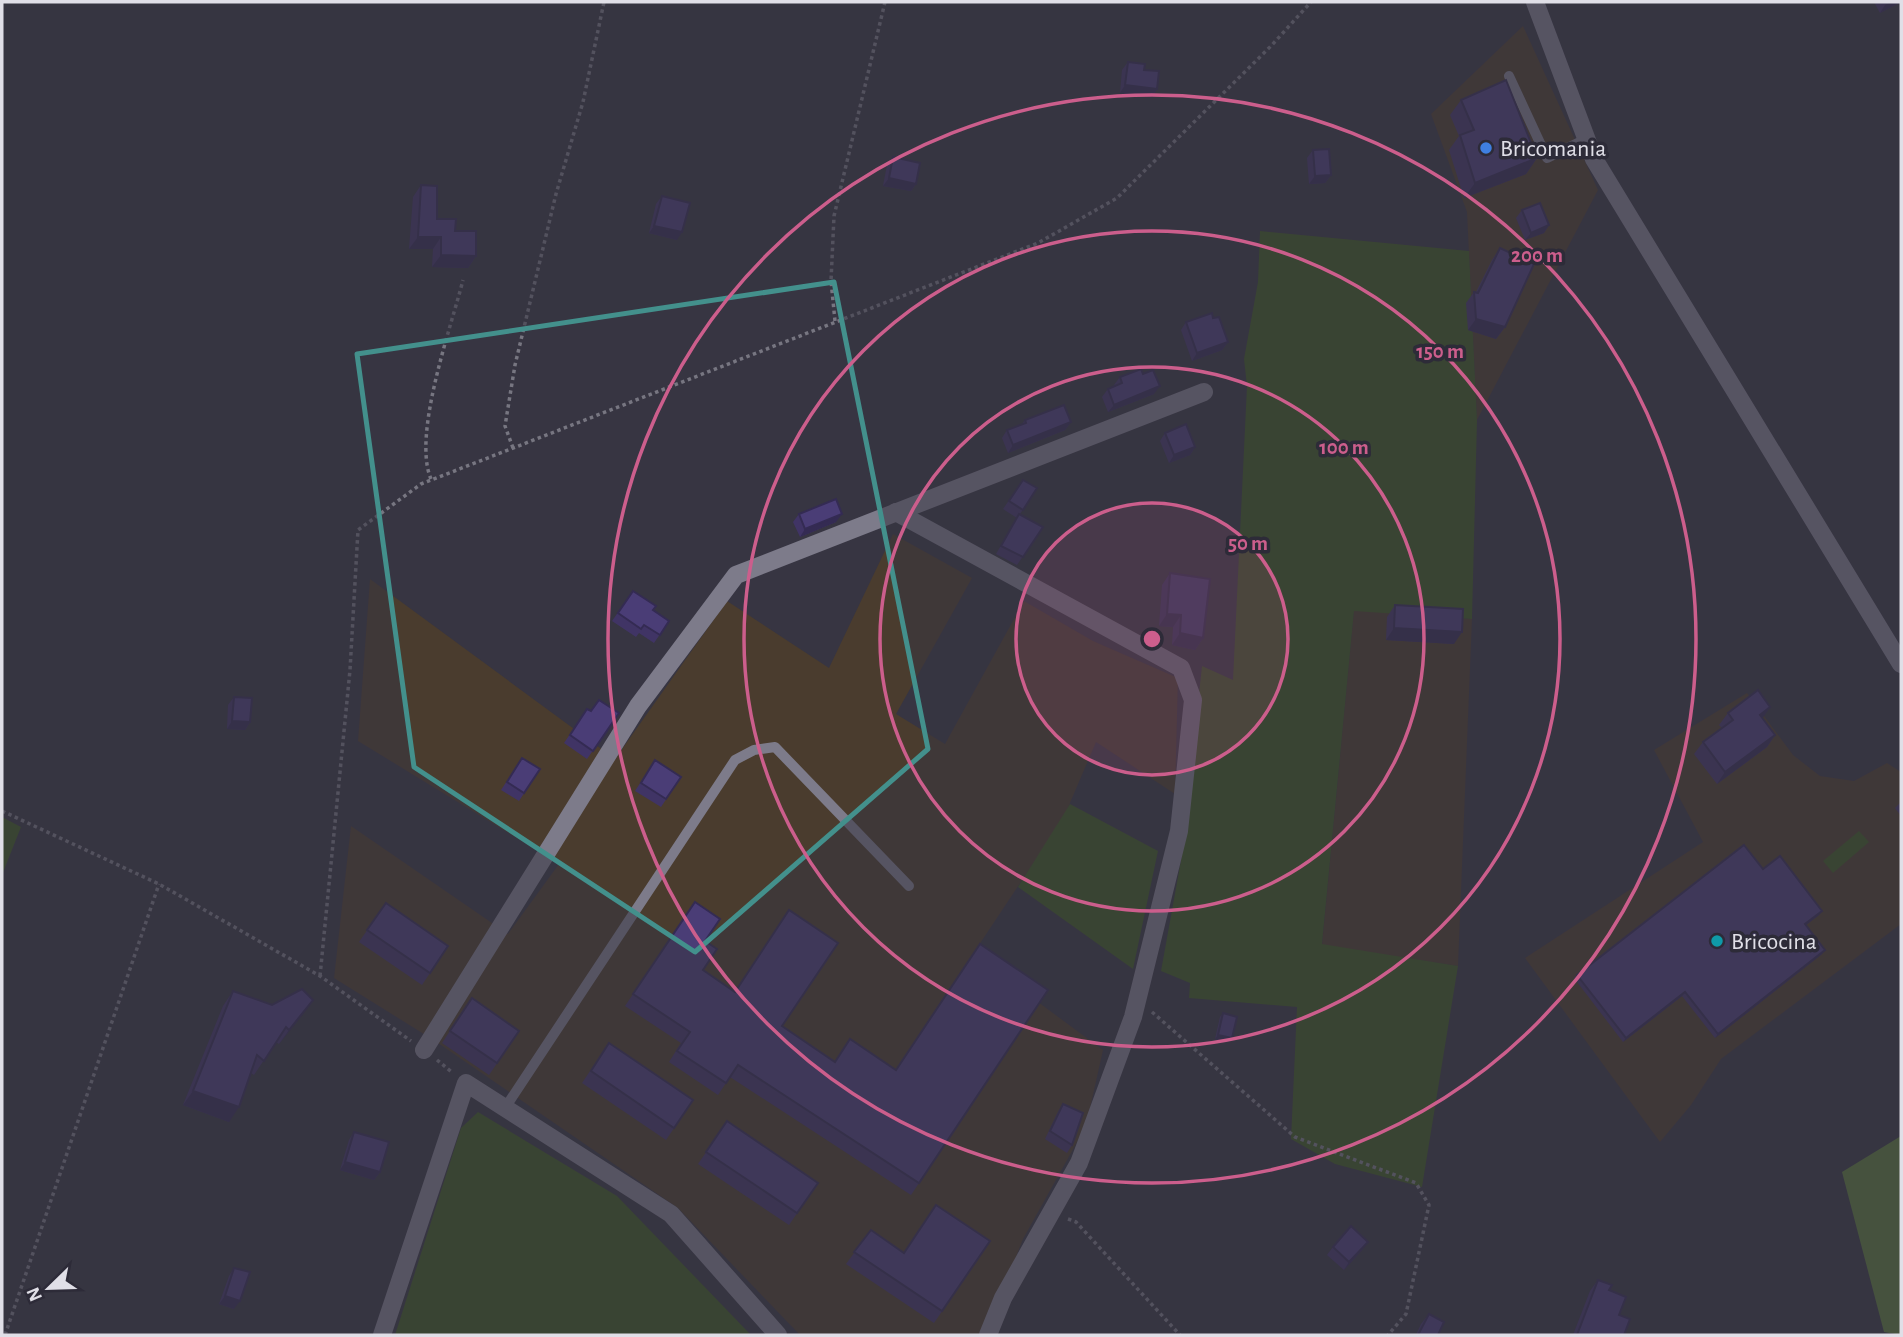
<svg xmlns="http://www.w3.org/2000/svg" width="1903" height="1337" viewBox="0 0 1903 1337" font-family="'Alegreya Sans',sans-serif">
  <rect width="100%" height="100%" fill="#373542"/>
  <g fill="#4a3c2e">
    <path d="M 1523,26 L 1598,190 L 1477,420 L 1467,212 L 1431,114 Z"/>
    <path d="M 893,534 L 972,578 L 896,714 L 945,744 L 1024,601 L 1093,641 L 1178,678 L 1175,794 L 1096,742 L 1064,817 L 973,954 L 1103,1050 L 1086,1126 L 1023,1239 L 985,1335 L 800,1335 L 678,1208 L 435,1041 L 334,978 L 351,826 L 508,934 L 559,864 L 358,741 L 370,579 L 615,759 L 727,601 L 829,668 Z"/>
    <path d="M 1354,610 L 1472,619 L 1458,966 L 1322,945 Z"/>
    <path d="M 1747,693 L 1793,755 L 1820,776 L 1854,781 L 1887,763 L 1901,772 L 1901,924 L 1721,1059 L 1691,1105 L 1660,1142 L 1525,958 L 1703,842 L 1654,750 Z"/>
  </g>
  <g fill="#3d5722">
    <path d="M 1260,231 L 1469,251 L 1477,420 L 1472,619 L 1354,611 L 1322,944 L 1458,966 L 1422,1187 L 1335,1164 L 1291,1139 L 1297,1007 L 1189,998 L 1190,983 L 1161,971 L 1182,855 L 1202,666 L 1233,680 L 1247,386 L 1244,359 L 1258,282 Z"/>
    <path d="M 1070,804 L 1158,851 L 1133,969 L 1018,887 Z"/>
    <path d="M 2,817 L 21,827 L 2,875 Z"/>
    <path d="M 1859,831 L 1869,842 L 1833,873 L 1823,861 Z"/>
    <path d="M 478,1112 L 617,1196 L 751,1335 L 395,1335 L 461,1128 Z"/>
  </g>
  <path fill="#59773a" d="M 1901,1136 L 1901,1335 L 1884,1332 L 1842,1172 Z"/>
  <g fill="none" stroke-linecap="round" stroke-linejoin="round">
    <g stroke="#777681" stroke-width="3.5" stroke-dasharray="3.5 3.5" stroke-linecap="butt">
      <path d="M 835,321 L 831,281 L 834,216 L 885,2"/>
      <path d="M 513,448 L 505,426 L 515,365 L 556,194 L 583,102 L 604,2"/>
      <path d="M 431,479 C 412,435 451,328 463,280"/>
      <path d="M 2,811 L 159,884 L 320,976 L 411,1041"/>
      <path d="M 320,976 L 350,670 L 358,530 L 421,484 L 1038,243 L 1117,198 L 1271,46 L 1311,2"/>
      <path d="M 1152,1012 L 1295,1137 L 1416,1183 L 1429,1205 L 1406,1314 L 1388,1335"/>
      <path d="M 437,1060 L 453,1073"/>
      <path d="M 1068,1219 L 1076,1222 L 1180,1335"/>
      <path d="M 5,1335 L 159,884"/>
    </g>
    <g stroke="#7d7b8a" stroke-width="10">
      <path d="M 1509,76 L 1547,158 L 1586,139"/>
      <path d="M 505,1108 L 735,760 L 754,750 L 775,747 L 909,886"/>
    </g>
    <g stroke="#7d7b8a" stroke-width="18">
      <path d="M 896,512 L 1181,668 L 1193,700 L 1179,831 L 1133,1017 L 1079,1163 L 1003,1298 L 988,1335"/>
      <path d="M 424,1050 L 638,706 L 736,575 L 1204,392"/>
      <path d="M 382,1335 L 466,1083 L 671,1214 L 778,1335"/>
    </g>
    <path stroke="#7d7b8a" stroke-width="18" d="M 1535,2 L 1594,159 L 1901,664"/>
  </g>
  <g fill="#403465">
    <path d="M 1874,2 L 1901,2 L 1880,13 Z"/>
    <path d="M 1128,62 L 1144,70 L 1157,89 L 1152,97 L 1120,93 L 1122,70 Z"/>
    <path d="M 1461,100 L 1537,158 L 1526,174 L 1464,198 L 1449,150 L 1459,136 L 1450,115 Z"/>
    <path d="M 1313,150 L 1331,175 L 1325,183 L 1309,184 L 1307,158 Z"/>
    <path d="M 893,157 L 916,184 L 911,191 L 883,186 L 887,165 Z"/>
    <path d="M 421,185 L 437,219 L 455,231 L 476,256 L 468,268 L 432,267 L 433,249 L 409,249 L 413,197 Z"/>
    <path d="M 662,196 L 677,240 L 649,233 L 656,204 Z"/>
    <path d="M 1522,210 L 1549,225 L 1544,233 L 1525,240 L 1516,218 Z"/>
    <path d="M 1500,248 L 1505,327 L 1496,339 L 1468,330 L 1466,303 L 1474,292 L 1476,292 L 1492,260 Z"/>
    <path d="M 1213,318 L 1228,342 L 1222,350 L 1192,361 L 1181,330 L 1186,322 Z"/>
    <path d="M 1143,374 L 1154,394 L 1108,412 L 1102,397 L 1108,389 L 1115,386 L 1114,385 L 1120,377 Z"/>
    <path d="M 1025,420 L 1071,422 L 1065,430 L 1008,453 L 1002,438 L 1007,430 L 1022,424 Z"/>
    <path d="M 1165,433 L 1195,447 L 1190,455 L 1169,463 L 1160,441 Z"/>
    <path d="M 1023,480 L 1037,488 L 1020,514 L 1043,527 L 1017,565 L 996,554 L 1017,518 L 1003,509 Z"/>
    <path d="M 799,514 L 836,522 L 800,537 L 793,522 Z"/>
    <path d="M 1170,573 L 1203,638 L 1195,650 L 1172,645 L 1173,627 L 1159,626 L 1162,585 Z"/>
    <path d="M 633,591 L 653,610 L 669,621 L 654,643 L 639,633 L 636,637 L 612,621 Z"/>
    <path d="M 1395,605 L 1454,644 L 1386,640 L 1387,617 Z"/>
    <path d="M 234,697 L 250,722 L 245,730 L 227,729 L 228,705 Z"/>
    <path d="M 1770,707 L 1762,718 L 1775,735 L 1767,747 L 1717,784 L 1694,754 L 1703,742 L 1722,728 L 1719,725 L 1728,713 Z"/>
    <path d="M 587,709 L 591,711 L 619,713 L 587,759 L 564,743 Z"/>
    <path d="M 522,758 L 540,769 L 519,801 L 501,790 Z"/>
    <path d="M 655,760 L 681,777 L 661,807 L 635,791 Z"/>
    <path d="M 1901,802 L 1901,816 L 1895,808 Z"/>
    <path d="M 1763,869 L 1819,915 L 1806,925 L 1822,954 L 1715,1038 L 1682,996 L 1623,1042 L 1574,978 L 1577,975 Z"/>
    <path d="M 695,902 L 705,941 L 703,970 L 782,1026 L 835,1061 L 896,1069 L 1048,990 L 911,1195 L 730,1077 L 718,1095 L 669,1062 L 681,1043 L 625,1006 Z"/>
    <path d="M 386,903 L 448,946 L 422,985 L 359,942 Z"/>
    <path d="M 233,991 L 272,1005 L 303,1014 L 279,1044 L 276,1042 L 254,1075 L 251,1073 L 229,1122 L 183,1105 L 223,1006 Z"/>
    <path d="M 472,998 L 519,1031 L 489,1075 L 442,1043 Z"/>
    <path d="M 1223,1013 L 1229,1042 L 1215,1039 L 1220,1017 Z"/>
    <path d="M 609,1043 L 693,1100 L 666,1140 L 582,1083 Z"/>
    <path d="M 1063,1104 L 1072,1145 L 1067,1153 L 1045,1139 L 1058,1112 Z"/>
    <path d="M 727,1122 L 818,1183 L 789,1225 L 698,1164 Z"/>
    <path d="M 354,1132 L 380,1172 L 374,1180 L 340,1170 L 349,1140 Z"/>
    <path d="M 871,1230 L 903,1252 L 990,1241 L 934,1323 L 846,1264 Z"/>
    <path d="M 1368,1242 L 1362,1250 L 1344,1270 L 1327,1255 L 1333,1247 Z"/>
    <path d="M 234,1268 L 234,1309 L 219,1304 L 229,1276 Z"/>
    <path d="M 1598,1280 L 1609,1290 L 1619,1315 L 1624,1335 L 1573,1335 L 1590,1291 Z"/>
    <path d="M 1429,1314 L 1438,1335 L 1416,1335 L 1421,1324 Z"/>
  </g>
  <g fill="#342b53">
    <path d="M 1892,2 L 1901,2 L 1880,13 L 1885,5 Z"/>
    <path d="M 1125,85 L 1157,89 L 1152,97 L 1120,93 Z"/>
    <path d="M 1537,158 L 1526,174 L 1464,198 L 1475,183 Z"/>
    <path d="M 1331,175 L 1325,183 L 1309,184 L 1315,176 Z"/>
    <path d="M 889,178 L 916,184 L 911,191 L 883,186 Z"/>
    <path d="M 1549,225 L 1544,233 L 1525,240 L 1531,233 Z"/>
    <path d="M 654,226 L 682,232 L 677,240 L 649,233 Z"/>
    <path d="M 418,237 L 441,237 L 433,249 L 409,249 Z"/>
    <path d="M 441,255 L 476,256 L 468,268 L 432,267 Z"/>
    <path d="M 1476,319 L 1505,327 L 1496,339 L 1468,330 Z"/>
    <path d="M 1228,342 L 1222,350 L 1192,361 L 1197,353 Z"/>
    <path d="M 1160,386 L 1154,394 L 1108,412 L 1114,405 Z"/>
    <path d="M 1071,422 L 1065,430 L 1008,453 L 1013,445 Z"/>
    <path d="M 1195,447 L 1190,455 L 1169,463 L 1174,455 Z"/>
    <path d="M 842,514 L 836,522 L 800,537 L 805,529 Z"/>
    <path d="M 1167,614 L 1181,615 L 1173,627 L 1159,626 Z"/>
    <path d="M 1394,628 L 1462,632 L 1454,644 L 1386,640 Z"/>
    <path d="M 1180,633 L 1203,638 L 1195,650 L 1172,645 Z"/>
    <path d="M 1770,707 L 1762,719 L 1760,715 Z"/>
    <path d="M 232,721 L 250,722 L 245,730 L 227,729 Z"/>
    <path d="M 1775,735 L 1767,747 L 1717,784 L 1725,772 Z"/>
    <path d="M 1822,911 L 1819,915 L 1802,928 L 1805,924 Z"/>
    <path d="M 1825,950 L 1822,954 L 1715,1038 L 1718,1034 Z"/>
    <path d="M 1685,992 L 1682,996 L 1623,1042 L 1626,1038 Z"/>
    <path d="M 313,1000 L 303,1014 L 279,1044 L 289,1030 Z"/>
    <path d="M 1218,1035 L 1232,1038 L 1229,1042 L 1215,1039 Z"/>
    <path d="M 193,1091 L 239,1107 L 229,1122 L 183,1105 Z"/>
    <path d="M 345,1162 L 380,1172 L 374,1180 L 340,1170 Z"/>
    <path d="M 1368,1242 L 1362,1250 L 1344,1270 L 1349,1262 Z"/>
    <path d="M 225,1296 L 240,1301 L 234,1309 L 219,1304 Z"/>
  </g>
  <g fill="#4a3d76" stroke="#342b53" stroke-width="2">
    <path d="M 1128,62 L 1145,64 L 1144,70 L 1159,71 L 1157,89 L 1125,85 Z"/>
    <path d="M 1506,80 L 1537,158 L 1475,183 L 1460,135 L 1474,130 L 1461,100 Z"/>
    <path d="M 1329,149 L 1331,175 L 1315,176 L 1313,150 Z"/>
    <path d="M 893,157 L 920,163 L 916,184 L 889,178 Z"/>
    <path d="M 421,185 L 437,186 L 437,219 L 456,219 L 455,231 L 476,231 L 476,256 L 441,255 L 441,237 L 418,237 Z"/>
    <path d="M 662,196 L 690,203 L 682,232 L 654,226 Z"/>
    <path d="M 1540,203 L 1549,225 L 1531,233 L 1522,210 Z"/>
    <path d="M 1500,248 L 1534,264 L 1505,327 L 1476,319 L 1474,292 L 1478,293 Z"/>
    <path d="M 1212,313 L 1213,318 L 1219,317 L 1228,342 L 1197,353 L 1186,322 Z"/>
    <path d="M 1141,369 L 1143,374 L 1153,370 L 1160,386 L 1114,405 L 1108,389 L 1122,383 L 1120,377 Z"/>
    <path d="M 1064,405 L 1071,422 L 1013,445 L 1007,430 L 1026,423 L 1025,420 Z"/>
    <path d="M 1186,424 L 1195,447 L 1174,455 L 1165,433 Z"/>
    <path d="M 1023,480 L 1037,488 L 1023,510 L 1009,501 Z"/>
    <path d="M 836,499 L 842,514 L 805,529 L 799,514 Z"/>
    <path d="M 1019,514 L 1043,527 L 1023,557 L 1001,546 Z"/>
    <path d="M 1170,573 L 1210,579 L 1203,638 L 1180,633 L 1181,615 L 1167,614 Z"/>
    <path d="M 633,591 L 656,606 L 653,610 L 669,621 L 660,635 L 644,625 L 641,629 L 618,613 Z"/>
    <path d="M 1395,605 L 1463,609 L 1462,632 L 1394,628 Z"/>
    <path d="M 1758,690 L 1770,707 L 1760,715 L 1775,735 L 1725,772 L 1703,742 L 1733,720 L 1728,713 Z"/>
    <path d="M 234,697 L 252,698 L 250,722 L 232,721 Z"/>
    <path d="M 599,700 L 619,713 L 593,751 L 570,735 L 587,709 L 591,711 Z"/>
    <path d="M 522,758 L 540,769 L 524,793 L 507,782 Z"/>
    <path d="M 655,760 L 681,777 L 666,799 L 641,783 Z"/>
    <path d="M 1744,845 L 1763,869 L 1780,856 L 1822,911 L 1805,924 L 1825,950 L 1718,1034 L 1685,992 L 1626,1038 L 1577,975 Z"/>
    <path d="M 695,902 L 720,919 L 705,941 L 717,949 L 703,970 L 735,992 L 789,910 L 838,943 L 782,1026 L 835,1062 L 850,1039 L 896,1070 L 980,944 L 1048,990 L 919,1183 L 738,1065 L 726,1083 L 677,1051 L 690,1032 L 633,994 Z"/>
    <path d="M 386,903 L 448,946 L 430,973 L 367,930 Z"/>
    <path d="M 302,989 L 313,1000 L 289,1030 L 286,1027 L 264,1061 L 257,1055 L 239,1107 L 193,1091 L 233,991 L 272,1005 Z"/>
    <path d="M 472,998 L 519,1031 L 497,1063 L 450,1031 Z"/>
    <path d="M 1223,1013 L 1237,1017 L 1232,1038 L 1218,1035 Z"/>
    <path d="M 609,1043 L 693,1100 L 674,1128 L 591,1071 Z"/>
    <path d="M 1063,1104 L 1083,1113 L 1072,1145 L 1050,1131 Z"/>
    <path d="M 727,1121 L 818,1183 L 797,1213 L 706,1152 Z"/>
    <path d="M 354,1132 L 389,1142 L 380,1172 L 345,1162 Z"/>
    <path d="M 936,1205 L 990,1241 L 942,1311 L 854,1252 L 871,1230 L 904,1253 Z"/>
    <path d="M 1351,1226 L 1368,1242 L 1349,1262 L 1333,1247 Z"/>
    <path d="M 234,1268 L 250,1272 L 240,1301 L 225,1296 Z"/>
    <path d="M 1598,1280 L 1612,1285 L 1609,1290 L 1626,1297 L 1619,1315 L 1630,1319 L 1624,1335 L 1577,1335 Z"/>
    <path d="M 1429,1314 L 1444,1322 L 1438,1335 L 1418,1335 Z"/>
  </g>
  <path d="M0 0H1903V1337H0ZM 834,282 L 928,749 L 695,952 L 414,767 L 357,354 Z" fill="#373542" fill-opacity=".55" fill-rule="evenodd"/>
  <path fill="none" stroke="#43908c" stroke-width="5" stroke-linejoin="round" d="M 834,282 L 928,749 L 695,952 L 414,767 L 357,354 Z"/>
  <circle cx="1152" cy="639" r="136" fill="#cc5e8c" fill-opacity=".12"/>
  <g fill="none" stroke="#cc5e8c" stroke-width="3.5">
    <circle cx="1152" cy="639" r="136"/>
    <circle cx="1152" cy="639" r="272"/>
    <circle cx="1152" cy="639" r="408"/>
    <circle cx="1152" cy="639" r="544"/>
  </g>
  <circle fill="#3f7fe0" stroke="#2d2b38" stroke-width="2.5" cx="1486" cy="148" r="7"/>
  <circle fill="#0f9aa8" stroke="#2d2b38" stroke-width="2.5" cx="1717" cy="941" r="7"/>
  <g text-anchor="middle" stroke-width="7" stroke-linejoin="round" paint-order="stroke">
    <g font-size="24" fill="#e0dfe7" stroke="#2d2b38" text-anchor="start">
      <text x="1500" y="156">Bricomania</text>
      <text x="1731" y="949">Bricocina</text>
    </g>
  </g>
  <circle cx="1152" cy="639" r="10" fill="#cc5e8c" stroke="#2d2b38" stroke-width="3.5"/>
  <g font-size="21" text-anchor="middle" font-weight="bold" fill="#cc5e8c" stroke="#2d2b38" stroke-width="7" stroke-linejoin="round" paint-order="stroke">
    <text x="1537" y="262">200 m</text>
    <text x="1440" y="358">150 m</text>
    <text x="1344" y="454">100 m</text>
    <text x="1248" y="550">50 m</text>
  </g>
  <rect width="1903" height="1337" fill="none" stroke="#e0dfe7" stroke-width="7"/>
  <g transform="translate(49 1288) rotate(247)" stroke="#2d2b38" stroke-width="5" paint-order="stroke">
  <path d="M0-5L12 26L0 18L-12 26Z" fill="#e0dfe7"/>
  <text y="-10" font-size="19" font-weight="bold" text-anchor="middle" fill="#e0dfe7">N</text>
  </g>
</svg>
